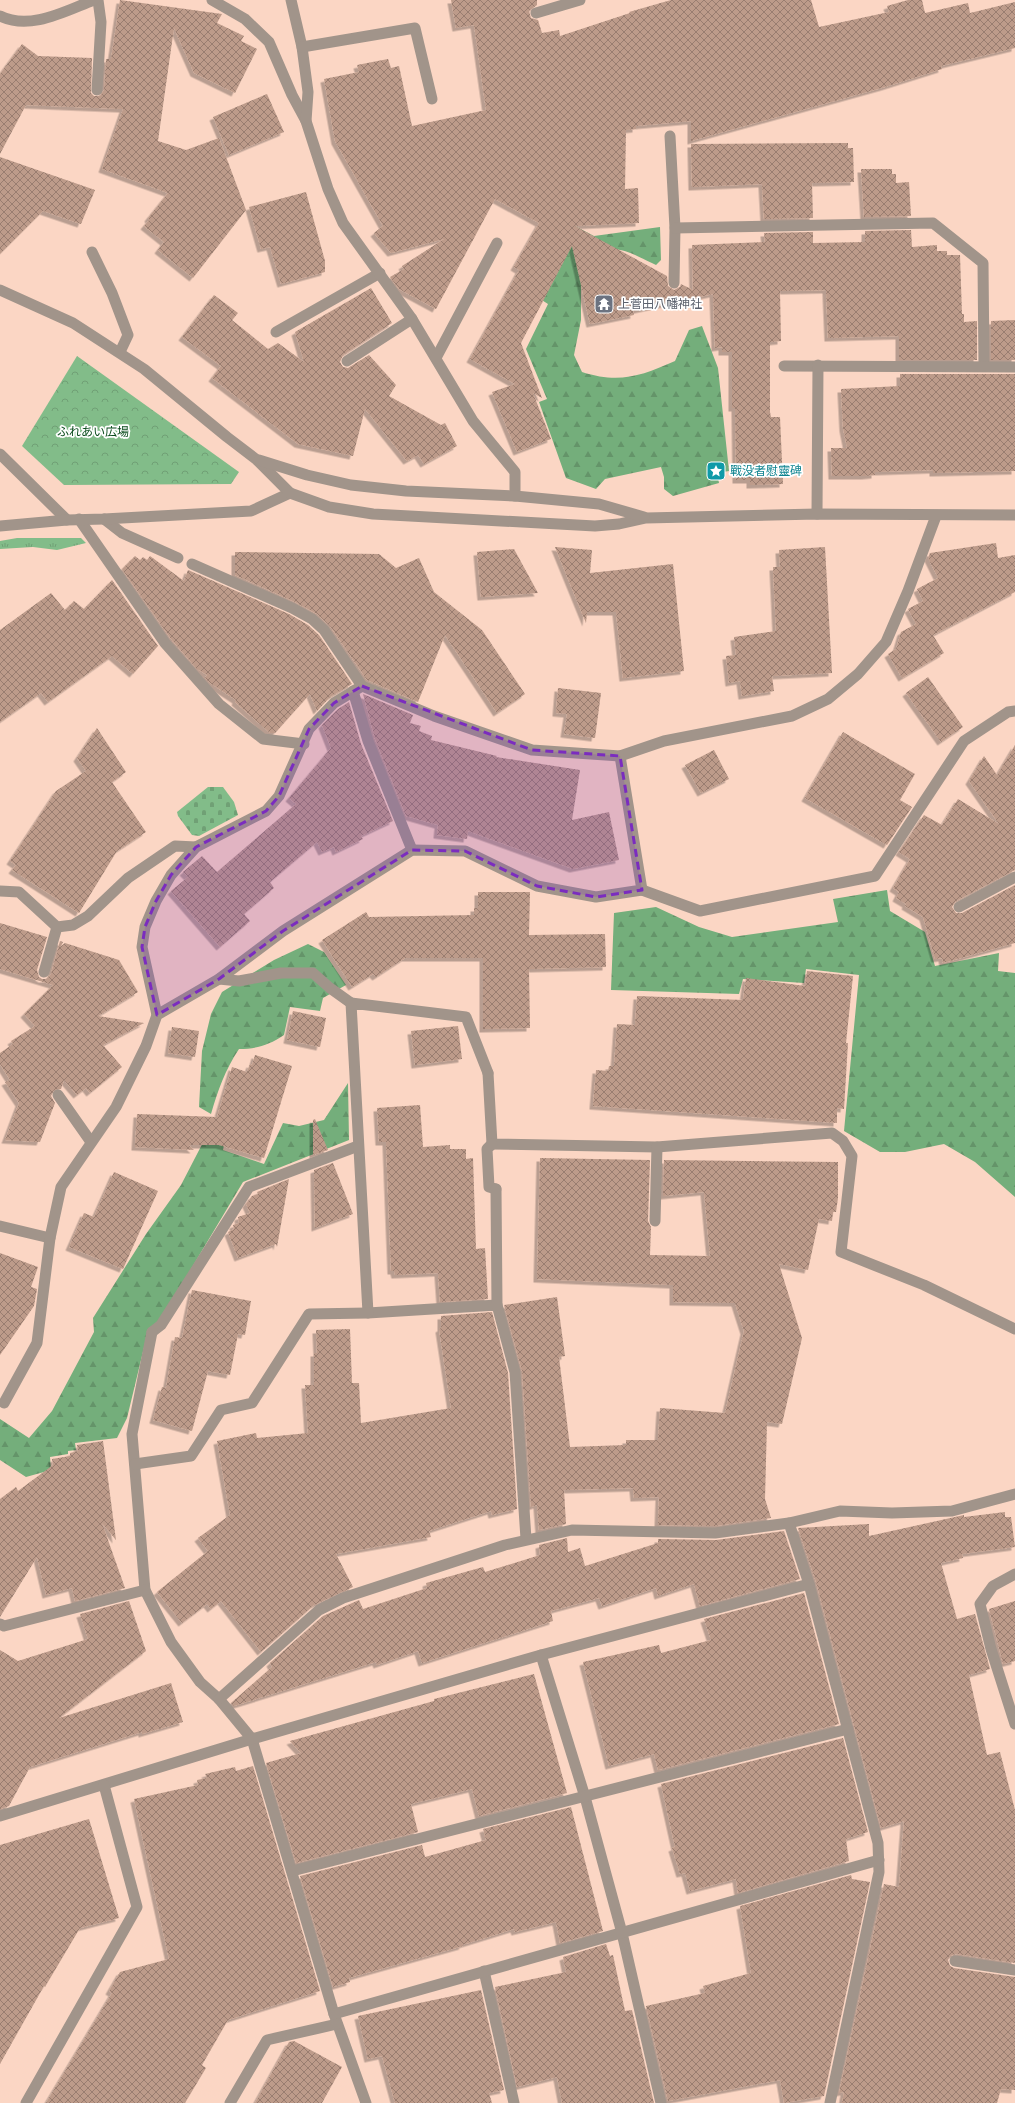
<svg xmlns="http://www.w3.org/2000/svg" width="1015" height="2103" viewBox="0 0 1015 2103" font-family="'Noto Sans','Noto Sans JP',sans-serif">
  <defs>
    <pattern id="grass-tufts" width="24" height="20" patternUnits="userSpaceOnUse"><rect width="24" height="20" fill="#82bc89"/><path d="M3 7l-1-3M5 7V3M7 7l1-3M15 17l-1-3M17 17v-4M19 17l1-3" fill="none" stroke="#70a075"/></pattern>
    <pattern id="forest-firs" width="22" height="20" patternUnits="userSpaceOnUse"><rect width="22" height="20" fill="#74ae7b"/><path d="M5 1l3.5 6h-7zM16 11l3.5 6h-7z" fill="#649469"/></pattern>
    <pattern id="cemetery-stones" width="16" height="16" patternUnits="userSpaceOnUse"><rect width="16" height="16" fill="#82bc89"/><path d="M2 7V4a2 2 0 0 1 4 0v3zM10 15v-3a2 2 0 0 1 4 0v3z" fill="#70a075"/></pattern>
    <pattern id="park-crowns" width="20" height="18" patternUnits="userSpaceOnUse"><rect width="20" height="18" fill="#82bc89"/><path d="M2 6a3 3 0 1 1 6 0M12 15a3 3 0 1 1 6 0" fill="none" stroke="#70a075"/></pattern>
    <pattern id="building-cross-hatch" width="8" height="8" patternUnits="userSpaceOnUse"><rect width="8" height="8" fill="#bd9b8a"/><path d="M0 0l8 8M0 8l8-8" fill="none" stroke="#997d6f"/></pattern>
    <filter id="shadow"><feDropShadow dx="-3.5" dy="3.5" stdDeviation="0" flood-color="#0004"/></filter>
  </defs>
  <rect width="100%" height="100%" fill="#fbd6c4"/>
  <path fill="url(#grass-tufts)" d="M 17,538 L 81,538 L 86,543 L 57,550 L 33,547 L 0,549 L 0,541 Z"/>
  <g fill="url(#forest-firs)">
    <path d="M 571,224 L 594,236 L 660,227 L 661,260 L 656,265 C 623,250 619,242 583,259 L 581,291 L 581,320 L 574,355 L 582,372 C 619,384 641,376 675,361 L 689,330 L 702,326 L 718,368 L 729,471 L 717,473 L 719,483 L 673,496 L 664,489 L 664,477 L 661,467 L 605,479 L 596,489 L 566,478 L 539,402 L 547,399 L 526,349 L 548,304 L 537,297 Z"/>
    <path d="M 887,890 L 890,911 L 925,932 L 935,966 L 999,953 L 998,971 L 1015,973 L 1015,1197 L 975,1162 L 944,1144 L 905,1152 L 880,1152 L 844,1131 L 859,975 L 806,969 L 804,983 L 743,979 L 739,994 L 611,990 L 614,913 L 656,907 L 699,927 L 732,937 L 838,922 L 833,899 Z"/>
    <path d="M 308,944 L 324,952 L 346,985 L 323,998 L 320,1011 L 290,1007 L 284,1035 C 269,1045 257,1049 239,1049 C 225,1070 218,1090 211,1114 L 199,1107 L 202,1051 L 211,1014 L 222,992 L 274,960 Z"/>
    <path d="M 348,1083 L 349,1140 L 243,1182 L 160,1321 L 148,1331 L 127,1418 L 117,1438 L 75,1443 L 76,1450 L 68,1451 L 68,1454 L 50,1457 L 51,1470 L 26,1477 L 0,1460 L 0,1419 L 29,1438 L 52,1411 L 94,1332 L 93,1318 L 146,1234 L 181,1185 L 210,1129 L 226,1136 L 223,1150 L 264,1164 L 283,1123 L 299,1126 L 324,1120 Z"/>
  </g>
  <path fill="url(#cemetery-stones)" d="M 208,787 L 223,787 L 234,802 L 238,815 L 199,836 L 192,835 L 178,816 L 177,812 Z"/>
  <path fill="url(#park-crowns)" d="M 77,356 L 239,472 L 231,484 L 64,485 L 22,446 Z"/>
  <g fill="url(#building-cross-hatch)" filter="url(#shadow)">
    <path d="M 120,0 L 222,14 L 217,23 L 244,36 L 241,41 L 257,49 L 235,93 L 194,73 L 174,28 L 158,141 L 186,150 L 219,138 L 246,210 L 193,278 L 158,250 L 164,242 L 144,226 L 149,220 L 148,218 L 168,193 L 102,169 L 123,109 L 26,105 L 0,154 L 0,74 L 22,44 L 38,56 L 92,58 L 91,93 L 94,96 L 100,96 L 104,90 L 106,59 L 111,59 Z"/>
    <path d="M 451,0 L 537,0 L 537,5 L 529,11 L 531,18 L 538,20 L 542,33 L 559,30 L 560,36 L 630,13 L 629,12 L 671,0 L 811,0 L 819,27 L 889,12 L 887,6 L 908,0 L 922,0 L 925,13 L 968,3 L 970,13 L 1015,2 L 1015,48 L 941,66 L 942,69 L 885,87 L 691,141 L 691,121 L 636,126 L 636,129 L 626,130 L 625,189 L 638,188 L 639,223 L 575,226 L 667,276 L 668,286 L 674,290 L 680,287 L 681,284 L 693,290 L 692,245 L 765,242 L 764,233 L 813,232 L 813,243 L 865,242 L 865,231 L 911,230 L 912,247 L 937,245 L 937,251 L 947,251 L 947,255 L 960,255 L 962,314 L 964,314 L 964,322 L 977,321 L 977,360 L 899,360 L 899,336 L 828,338 L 826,290 L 780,291 L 781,341 L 770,342 L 770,412 L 771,417 L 780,417 L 783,484 L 750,485 L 750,480 L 736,480 L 735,408 L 732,408 L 732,352 L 722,352 L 722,347 L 715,348 L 713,294 L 633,311 L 634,315 L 590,324 L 572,246 L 521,343 L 542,398 L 533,393 L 551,439 L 517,452 L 492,392 L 515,384 L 470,359 L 519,270 L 514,267 L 539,223 L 495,199 L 436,309 L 399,289 L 390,277 L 404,269 L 402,266 L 444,239 L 391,253 L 374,233 L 383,226 L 335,141 L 324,79 L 359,72 L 357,65 L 388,59 L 391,68 L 399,66 L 412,126 L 486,110 L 474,25 L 456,28 Z"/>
    <path d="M 267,94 L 284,132 L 229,155 L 213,117 Z"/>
    <path d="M 848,143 L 848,148 L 853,148 L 854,182 L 812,183 L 813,218 L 764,219 L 762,184 L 692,187 L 691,144 Z"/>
    <path d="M 0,157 L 95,190 L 81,224 L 43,211 L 0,254 Z"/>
    <path d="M 861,169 L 892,169 L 892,174 L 896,174 L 896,183 L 909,182 L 911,216 L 864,217 Z"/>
    <path d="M 306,192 L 325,261 L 325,272 L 281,284 L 270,247 L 261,249 L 249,207 Z"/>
    <path d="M 371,288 L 392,323 L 343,355 L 340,362 L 343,367 L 348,368 L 369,355 L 396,385 L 389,396 L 441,425 L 445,423 L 457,446 L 424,464 L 418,455 L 407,461 L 365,409 L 353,456 L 298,444 L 212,378 L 221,366 L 182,337 L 214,295 L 238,313 L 232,320 L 268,349 L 278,343 L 304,362 L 295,332 Z"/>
    <path d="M 1015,320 L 1015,360 L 991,360 L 991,321 Z"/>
    <path d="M 900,374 L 1015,374 L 1015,471 L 933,473 L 933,470 L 875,472 L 875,475 L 865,476 L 832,476 L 831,448 L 847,448 L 843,428 L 841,389 L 900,386 Z"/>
    <path d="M 996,543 L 998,558 L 1015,555 L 1015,592 L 933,635 L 944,653 L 902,678 L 888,654 L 896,649 L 901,632 L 916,624 L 908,609 L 923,601 L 917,589 L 938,578 L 928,558 L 930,553 Z"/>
    <path d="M 555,547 L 592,550 L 590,573 L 673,564 L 684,671 L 623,678 L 616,612 L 587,612 L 586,623 Z"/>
    <path d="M 825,547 L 832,673 L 772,676 L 774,691 L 742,696 L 740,681 L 729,683 L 726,656 L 736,655 L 734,637 L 776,631 L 773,567 L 780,567 L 779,550 Z"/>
    <path d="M 514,549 L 538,593 L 481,597 L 477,552 Z"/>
    <path d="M 235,552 L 379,554 L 396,568 L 419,558 L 434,592 L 482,630 L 525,694 L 497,713 L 445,635 L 418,702 L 367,680 L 330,626 L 317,614 L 295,602 L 235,575 Z"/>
    <path d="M 135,556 L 140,560 L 143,557 L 147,560 L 150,556 L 184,581 L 188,570 L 289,614 L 308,625 L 319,635 L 352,684 L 330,697 L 317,711 L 310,694 L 275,733 L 270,733 L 235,702 L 236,700 L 210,683 L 205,678 L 207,675 L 197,669 L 171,639 L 122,569 Z"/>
    <path d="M 112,580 L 158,646 L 133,674 L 112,656 L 48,702 L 41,693 L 0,722 L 0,630 L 51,593 L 65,610 L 74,601 L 84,609 Z"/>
    <path d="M 928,677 L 963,727 L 941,742 L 906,693 Z"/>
    <path d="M 558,688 L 601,693 L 595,738 L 564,734 L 567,714 L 556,713 Z"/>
    <path d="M 363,694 L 413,715 L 410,723 L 421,726 L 419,731 L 432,736 L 431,740 L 497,756 L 496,757 L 580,770 L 572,820 L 609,812 L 619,860 L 573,869 L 468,831 L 467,839 L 437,835 L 438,825 L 406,816 L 375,739 Z"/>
    <path d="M 349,702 L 361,744 L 393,821 L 361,836 L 363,839 L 336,852 L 334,847 L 322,852 L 317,842 L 270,882 L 274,888 L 244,914 L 250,921 L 220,947 L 171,891 L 188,877 L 183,872 L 202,856 L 217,872 L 296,804 L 289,798 L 331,748 L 322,725 L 338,709 Z"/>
    <path d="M 97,728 L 126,772 L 112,782 L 146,832 L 117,851 L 79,913 L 12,870 L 16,865 L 10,861 L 56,791 L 86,771 L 77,758 Z"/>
    <path d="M 843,732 L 915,774 L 900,800 L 912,807 L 887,845 L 805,798 Z"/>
    <path d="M 1015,745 L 1015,870 L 956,901 L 952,907 L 956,913 L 962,913 L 1015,885 L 1015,943 L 943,963 L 942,958 L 935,959 L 923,917 L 905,906 L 906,904 L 896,898 L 899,892 L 893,888 L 910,859 L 899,852 L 924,815 L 942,825 L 958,799 L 999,824 L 969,781 L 984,756 L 997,775 Z"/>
    <path d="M 714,750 L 729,779 L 701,793 L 685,765 Z"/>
    <path d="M 478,892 L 530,892 L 529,935 L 605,934 L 606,967 L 529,969 L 530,1028 L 483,1029 L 483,958 L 405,958 L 376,977 L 373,974 L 352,987 L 322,940 L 366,912 L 369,917 L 474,915 L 474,908 L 478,908 Z"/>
    <path d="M 0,923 L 47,937 L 37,970 L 39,977 L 42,979 L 46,979 L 51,974 L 60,941 L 63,942 L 61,946 L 65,943 L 119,960 L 138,992 L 98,1016 L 144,1023 L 103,1045 L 122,1067 L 90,1093 L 86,1088 L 77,1095 L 64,1080 L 61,1089 L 54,1090 L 51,1096 L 55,1103 L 40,1142 L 5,1140 L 19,1103 L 5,1082 L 10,1080 L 0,1064 L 0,1053 L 13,1044 L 11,1041 L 35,1026 L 24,1014 L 53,985 L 0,969 Z"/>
    <path d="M 807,971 L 853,976 L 846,1043 L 848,1043 L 844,1109 L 837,1108 L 837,1123 L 593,1106 L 596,1070 L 608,1071 L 609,1066 L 614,1066 L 617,1024 L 635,1025 L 637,996 L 743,1000 L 746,978 L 805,986 Z"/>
    <path d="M 293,1011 L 326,1018 L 320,1047 L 287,1040 Z"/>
    <path d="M 458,1026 L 462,1059 L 415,1065 L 411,1031 Z"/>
    <path d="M 172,1027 L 199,1031 L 195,1057 L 168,1053 Z"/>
    <path d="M 255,1055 L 292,1066 L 264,1158 L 219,1145 L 189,1145 L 194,1150 L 135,1147 L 137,1114 L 217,1117 L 232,1067 L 247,1072 L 250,1064 L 252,1065 Z"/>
    <path d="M 420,1105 L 423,1147 L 450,1145 L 450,1149 L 466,1149 L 466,1159 L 473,1158 L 476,1249 L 485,1248 L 488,1299 L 440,1302 L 438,1273 L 395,1275 L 394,1271 L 391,1271 L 386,1142 L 379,1142 L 377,1108 Z"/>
    <path d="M 315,1119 L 328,1150 L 313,1155 L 313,1120 Z"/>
    <path d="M 540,1158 L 650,1160 L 648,1221 L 651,1227 L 650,1255 L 710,1256 L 704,1192 L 663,1196 L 664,1160 L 838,1162 L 838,1198 L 836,1212 L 833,1212 L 832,1221 L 819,1219 L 808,1270 L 779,1264 L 802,1338 L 782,1424 L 767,1422 L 765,1499 L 771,1518 L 715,1526 L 658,1525 L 659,1497 L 634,1498 L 633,1488 L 564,1490 L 566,1524 L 539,1530 L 537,1505 L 531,1507 L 522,1371 L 504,1305 L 557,1297 L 565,1356 L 559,1357 L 570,1447 L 626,1445 L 626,1440 L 658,1440 L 660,1408 L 725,1413 L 744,1331 L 735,1303 L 673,1302 L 673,1285 L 537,1279 Z"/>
    <path d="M 333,1163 L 353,1214 L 315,1228 L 314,1170 Z"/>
    <path d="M 114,1172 L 158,1191 L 123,1269 L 69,1247 L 84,1213 L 94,1217 Z"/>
    <path d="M 289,1179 L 277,1247 L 276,1244 L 238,1258 L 228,1232 L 234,1229 L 233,1225 L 239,1223 L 238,1217 L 250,1213 L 246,1204 L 252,1196 L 258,1194 L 257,1192 Z"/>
    <path d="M 0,1253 L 38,1267 L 31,1287 L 37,1289 L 34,1306 L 0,1355 Z"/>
    <path d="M 192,1290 L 251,1301 L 245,1335 L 238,1334 L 230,1375 L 208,1371 L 192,1431 L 153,1420 L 162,1387 L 166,1388 L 175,1337 L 182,1338 Z"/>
    <path d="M 492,1312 L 508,1373 L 517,1509 L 492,1515 L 491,1511 L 429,1531 L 431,1537 L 336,1554 L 353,1587 L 314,1605 L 261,1652 L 221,1601 L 211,1609 L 207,1604 L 182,1623 L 157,1592 L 208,1551 L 198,1538 L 230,1515 L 217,1441 L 256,1433 L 257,1438 L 308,1433 L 305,1385 L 314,1385 L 314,1353 L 317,1353 L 316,1330 L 350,1329 L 352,1383 L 359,1383 L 361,1423 L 451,1408 L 439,1329 L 441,1328 L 441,1316 Z"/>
    <path d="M 103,1441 L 116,1540 L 102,1523 L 125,1588 L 75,1601 L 72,1588 L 46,1595 L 37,1557 L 0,1617 L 0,1499 L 16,1487 L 18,1491 L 53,1465 L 52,1459 L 70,1456 L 70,1453 L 78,1451 L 77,1445 Z"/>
    <path d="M 1005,1512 L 1005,1517 L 1011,1517 L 1015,1547 L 962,1554 L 963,1558 L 941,1563 L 957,1619 L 975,1614 L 990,1669 L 969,1675 L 987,1755 L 1000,1752 L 1015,1810 L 1015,1963 L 956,1954 L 950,1956 L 948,1960 L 950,1966 L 954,1968 L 1015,1977 L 1015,2090 L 1001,2089 L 997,2103 L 842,2103 L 844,2092 L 839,2093 L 884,1884 L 899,1887 L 904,1821 L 881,1828 L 816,1582 L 798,1528 L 869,1524 L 869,1536 L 964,1515 L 964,1517 Z"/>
    <path d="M 784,1531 L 800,1579 L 700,1606 L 694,1584 L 658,1596 L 656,1588 L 602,1606 L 599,1598 L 551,1611 L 553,1621 L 422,1663 L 418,1651 L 377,1665 L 376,1662 L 234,1706 L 231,1703 L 272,1667 L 270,1663 L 323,1616 L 359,1600 L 363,1609 L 427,1588 L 426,1583 L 483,1567 L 485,1572 L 540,1555 L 539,1545 L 567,1538 L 568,1552 L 580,1548 L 585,1566 L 658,1543 L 658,1539 L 716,1540 Z"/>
    <path d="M 804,1593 L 839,1724 L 658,1770 L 654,1754 L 609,1766 L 583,1662 L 659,1645 L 661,1653 L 711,1640 L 704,1619 Z"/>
    <path d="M 129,1601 L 146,1651 L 59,1718 L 171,1683 L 183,1722 L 142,1734 L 142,1732 L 30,1767 L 9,1806 L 0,1809 L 0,1650 L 18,1661 L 88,1639 L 80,1614 Z"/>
    <path d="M 1015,1601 L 1015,1661 L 1003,1664 L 989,1609 Z"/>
    <path d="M 534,1674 L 567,1793 L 479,1816 L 472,1789 L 411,1804 L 418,1832 L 296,1863 L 266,1763 L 301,1753 L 290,1741 L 434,1701 L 434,1699 Z"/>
    <path d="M 843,1738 L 868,1832 L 846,1839 L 849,1861 L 738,1893 L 736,1879 L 690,1891 L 685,1873 L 680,1874 L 672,1848 L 675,1847 L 661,1784 Z"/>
    <path d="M 253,1766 L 320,1991 L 228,2020 L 202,2065 L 206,2068 L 185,2103 L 46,2103 L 112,1993 L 109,1991 L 120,1972 L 169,1959 L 134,1799 L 198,1785 L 197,1780 L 207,1778 L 205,1774 L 235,1767 L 236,1771 Z"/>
    <path d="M 571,1807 L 603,1931 L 560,1943 L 556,1922 L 515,1932 L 514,1929 L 462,1945 L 463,1946 L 349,1978 L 350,1982 L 333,1987 L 300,1876 L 422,1845 L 425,1857 L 486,1840 L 483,1829 Z"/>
    <path d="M 89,1819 L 119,1918 L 80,1928 L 45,1987 L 44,1986 L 0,2064 L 0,1845 Z"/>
    <path d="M 851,1875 L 852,1879 L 870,1882 L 824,2096 L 784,2103 L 780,2080 L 668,2101 L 646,2006 L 705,1993 L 703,1986 L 751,1973 L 740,1906 Z"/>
    <path d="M 606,1944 L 610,1956 L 613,1955 L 625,2011 L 632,2010 L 654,2103 L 562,2103 L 557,2077 L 517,2087 L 495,1987 L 566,1972 L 563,1957 Z"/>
    <path d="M 481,1990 L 504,2090 L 489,2093 L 492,2103 L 395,2103 L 382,2056 L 368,2059 L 358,2016 Z"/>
    <path d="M 294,2041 L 342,2067 L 322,2103 L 255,2103 L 289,2042 Z"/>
  </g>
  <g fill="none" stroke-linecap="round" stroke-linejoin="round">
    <g stroke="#a1948a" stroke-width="11">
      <path d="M 97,90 L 101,22 L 98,0"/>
      <path d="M 92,252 L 112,293 L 128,335 L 120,352"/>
      <path d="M 276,332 L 380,273"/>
      <path d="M 347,361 L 412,319"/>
      <path d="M 79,519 L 165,643 L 219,704 L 263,739 L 304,744"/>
      <path d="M 353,691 L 368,741 L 412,850"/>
      <path d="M 959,907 L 1015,877"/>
      <path d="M 44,972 L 57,927"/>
      <path d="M 488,1073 L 492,1144 L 657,1147 L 832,1133 L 843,1141 L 852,1156 L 841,1252 L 924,1285 L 1015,1329"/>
      <path d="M 58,1095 L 91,1142"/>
      <path d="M 492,1144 L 487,1149 L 489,1187 L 496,1189"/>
      <path d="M 655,1221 L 657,1147"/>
      <path d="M 0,1226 L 50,1238"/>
      <path d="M 152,1332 L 161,1325 L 249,1187 L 358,1146"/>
    </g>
    <g stroke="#a1948a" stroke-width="11">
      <path d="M 212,0 L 245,19 L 269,42 L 292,95 L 306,121"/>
      <path d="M 291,0 L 302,47 L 308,92 L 306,121 L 328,189 L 343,223 L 412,319 L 473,421 L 515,472 L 515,496"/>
      <path d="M 536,13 L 580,0"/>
      <path d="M 0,16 C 30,31 65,11 94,0"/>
      <path d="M 302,47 L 415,28 L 432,99"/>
      <path d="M 670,136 L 675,228 L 674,283"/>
      <path d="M 675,228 L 933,223 L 983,263 L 984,366"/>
      <path d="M 436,358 L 497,243"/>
      <path d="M 784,366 L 1015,367"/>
      <path d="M 0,454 L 67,520"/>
      <path d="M 817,514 L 818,365"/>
      <path d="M 104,519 L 122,533 L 178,558"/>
      <path d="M 0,526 L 67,520 L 104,519 L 251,511 L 290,493"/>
      <path d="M 192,564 L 292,608 L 312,619 L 324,630 L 362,686"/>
      <path d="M 642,890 L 700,911 L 875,876 L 964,741 L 1008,712 L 1015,711"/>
      <path d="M 0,891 L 19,892 L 57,927 L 73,925 L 88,916 L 128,878 L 175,846 L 196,847"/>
      <path d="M 219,979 L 239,981 L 281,973 L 313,973 L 330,988 L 351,1003"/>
      <path d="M 157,1015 L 142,947 L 145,927 L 156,901 L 171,875 L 196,847 L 266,811 L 279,796 L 309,729 L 334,703 L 362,686 L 434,716 L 532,750 L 620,756"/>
      <path d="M 488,1073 L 466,1017 L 351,1003 L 368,1313 L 497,1305 L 515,1372 L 526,1539"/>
      <path d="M 496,1189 L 497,1305"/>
      <path d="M 152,1332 L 132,1434 L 145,1590 L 171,1642 L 200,1682 L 219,1699 L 252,1739 L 334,2014 L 366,2103"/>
      <path d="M 4,1403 L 37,1343 L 50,1238 L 61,1187 L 116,1107 L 146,1046 L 157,1015 L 219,979 L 283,931 L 412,850 L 465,851 L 537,886 L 596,897 L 642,890 L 620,756 L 664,741 L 792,716 L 828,699 L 858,674 L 886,642 L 908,591 L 936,516"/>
      <path d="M 135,1464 L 191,1456 L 221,1410 L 252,1403 L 309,1314 L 368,1313"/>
      <path d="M 789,1523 L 840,1511 L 892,1513 L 952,1511 L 1015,1494"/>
      <path d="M 1015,1574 L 993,1586 L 980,1604 L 991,1649 L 1015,1724"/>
      <path d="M 0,1624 L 4,1626 L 145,1590"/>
      <path d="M 541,1655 L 585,1797 L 622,1933 L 661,2103"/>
      <path d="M 219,1699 L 319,1610 L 343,1598 L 505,1545 L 572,1530 L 715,1533 L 789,1523 L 809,1584 L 878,1843 L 879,1872 L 830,2103"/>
      <path d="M 0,1816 L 252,1739 L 541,1655 L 809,1584"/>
      <path d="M 292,1871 L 848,1729"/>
      <path d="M 955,1961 L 1015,1970"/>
      <path d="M 484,1971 L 514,2103"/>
      <path d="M 334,2014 L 879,1860"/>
      <path d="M 26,2103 L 137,1907 L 104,1785"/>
      <path d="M 230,2103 L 267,2040 L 337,2024"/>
    </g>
    <g stroke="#a1948a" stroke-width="11">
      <path d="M 0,290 L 73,323 L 144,369 L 227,437 L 257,460 L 290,493 L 329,507 L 373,514 L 595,526 L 619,524 L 646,518 L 817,514 L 1015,515"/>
      <path d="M 259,460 L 307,475 L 351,485 L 406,491 L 515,496 L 599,504 L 644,517"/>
    </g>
  </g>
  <path fill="#7b2cbf" fill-opacity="0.2" stroke="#7b2cbf" stroke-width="3" stroke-dasharray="8 5" stroke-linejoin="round" d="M 362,686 L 532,750 L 620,756 L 642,890 L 596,897 L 537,886 L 465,851 L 412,850 L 283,931 L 219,979 L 157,1015 L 142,947 L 145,927 L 156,901 L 171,875 L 196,847 L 266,811 L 279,796 L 309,729 L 334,703 Z"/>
  <defs>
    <g id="temple-square" transform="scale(1)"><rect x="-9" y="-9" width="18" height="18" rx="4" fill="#6b7280" stroke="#fff"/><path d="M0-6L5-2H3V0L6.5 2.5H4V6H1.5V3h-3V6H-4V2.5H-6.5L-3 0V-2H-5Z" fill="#fff"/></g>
    <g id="sight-square" transform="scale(1)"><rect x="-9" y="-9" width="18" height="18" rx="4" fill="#0f9aa8" stroke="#fff"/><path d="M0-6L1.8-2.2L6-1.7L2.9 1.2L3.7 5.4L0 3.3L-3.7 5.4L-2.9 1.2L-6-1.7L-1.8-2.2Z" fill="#fff"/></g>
  </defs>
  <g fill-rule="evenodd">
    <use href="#temple-square" x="604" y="304"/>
    <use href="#sight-square" x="716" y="471"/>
  </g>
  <g text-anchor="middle" stroke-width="3.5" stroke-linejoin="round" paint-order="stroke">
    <g font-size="12" fill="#5b616d" stroke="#fff" text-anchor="start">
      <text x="618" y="308">上菅田八幡神社</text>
    </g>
    <g font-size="12" fill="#0a4c1c" stroke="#fff">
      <text x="93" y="436">ふれあい広場</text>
    </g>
    <g font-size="12" fill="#0d838f" stroke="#fff" text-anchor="start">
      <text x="730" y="475">戰没者慰靈碑</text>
    </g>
  </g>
</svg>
